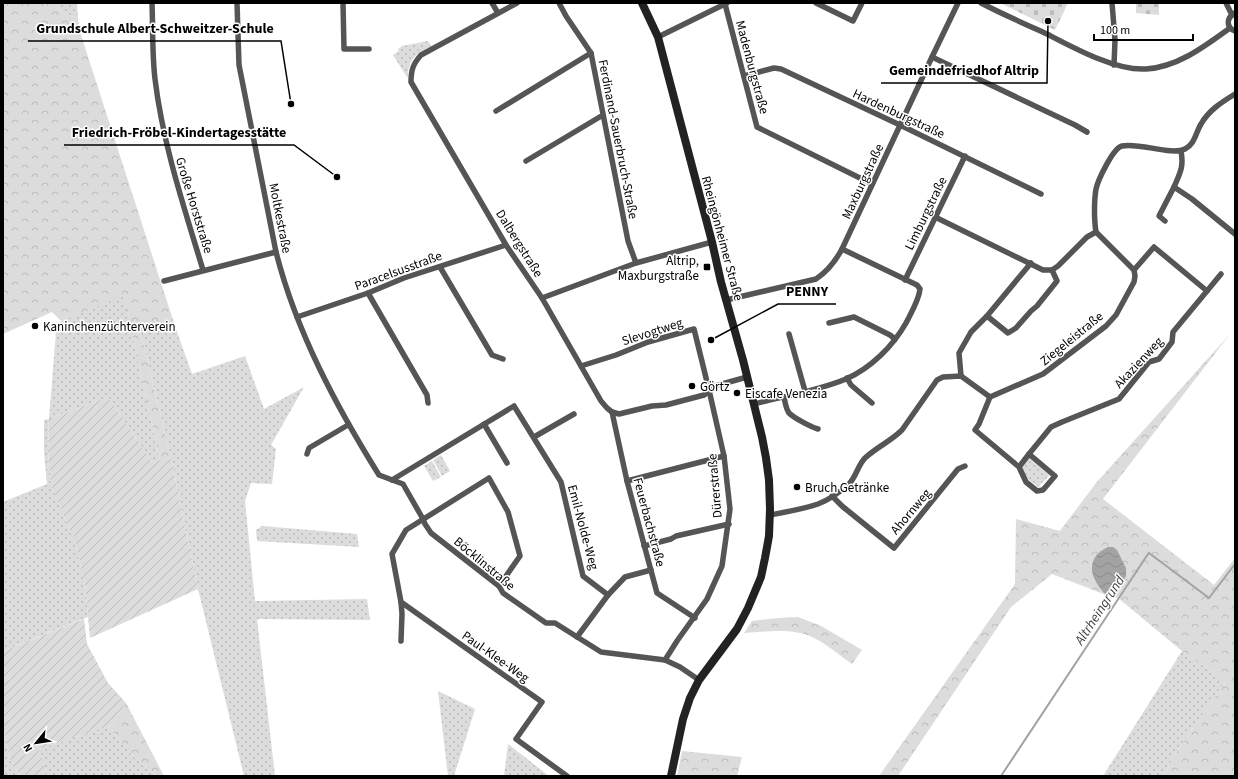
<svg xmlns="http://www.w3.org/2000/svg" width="1238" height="779" viewBox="0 0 1238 779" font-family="'Source Sans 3',sans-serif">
  <defs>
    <pattern id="grass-dots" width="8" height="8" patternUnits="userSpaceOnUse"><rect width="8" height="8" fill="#dcdcdc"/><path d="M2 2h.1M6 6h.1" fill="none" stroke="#bbb" stroke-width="1.8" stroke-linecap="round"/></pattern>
    <pattern id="forest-crowns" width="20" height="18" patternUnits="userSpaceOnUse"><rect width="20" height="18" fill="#dcdcdc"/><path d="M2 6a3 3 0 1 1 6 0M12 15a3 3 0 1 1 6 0" fill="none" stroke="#bbb"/></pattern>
    <pattern id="cemetery-stones" width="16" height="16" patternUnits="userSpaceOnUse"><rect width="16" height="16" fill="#dcdcdc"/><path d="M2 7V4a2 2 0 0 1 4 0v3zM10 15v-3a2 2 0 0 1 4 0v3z" fill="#bbb"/></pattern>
    <pattern id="garden-furrows" width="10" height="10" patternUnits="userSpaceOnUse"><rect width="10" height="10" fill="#dcdcdc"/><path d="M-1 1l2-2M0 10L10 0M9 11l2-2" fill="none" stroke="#bbb"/></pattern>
    <pattern id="water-waves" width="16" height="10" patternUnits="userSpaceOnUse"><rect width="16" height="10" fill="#a3a3a3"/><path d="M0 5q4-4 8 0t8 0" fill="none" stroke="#8b8b8b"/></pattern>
  </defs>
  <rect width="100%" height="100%" fill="#fff"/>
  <g fill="url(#grass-dots)">
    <path d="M 58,3 L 77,3 L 78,18 L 64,14 L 57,7 Z"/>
    <path d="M 428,41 L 431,46 C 416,54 408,59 408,77 L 407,77 L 393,55 L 399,51 L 398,49 L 402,46 Z"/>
    <path d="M 124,295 L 160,461 L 152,462 L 108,397 L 49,419 L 48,451 L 51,485 L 75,542 L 85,585 L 88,617 L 3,651 L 3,502 L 47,484 L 44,452 L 44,420 L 49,419 L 56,332 L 61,321 Z"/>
    <path d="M 175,326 L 192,374 L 245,356 L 264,409 L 304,387 L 271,445 L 276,449 L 272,484 L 251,483 L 245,501 L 255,601 L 367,599 L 370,620 L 257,619 L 275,776 L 244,776 L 198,589 L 171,458 L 141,333 Z"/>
    <path d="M 441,455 L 450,471 L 442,476 L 433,460 Z"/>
    <path d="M 1029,456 L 1050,475 L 1038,487 L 1025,477 L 1020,466 Z"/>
    <path d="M 432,461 L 441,477 L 433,481 L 424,466 Z"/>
    <path d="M 262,526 L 357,534 L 359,547 L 257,541 L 256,530 Z"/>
    <path d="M 1182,651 L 1226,681 L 1174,755 L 1164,776 L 1103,776 Z"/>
    <path d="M 438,691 L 475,709 L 454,776 L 448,776 Z"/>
    <path d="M 108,726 L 131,754 L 154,774 L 154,776 L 48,776 L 39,749 Z"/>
    <path d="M 3,727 L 10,759 L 20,776 L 3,776 Z"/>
    <path d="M 508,744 L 549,776 L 504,776 Z"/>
  </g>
  <g fill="url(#forest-crowns)">
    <path d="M 3,3 L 58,3 L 57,7 L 64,14 L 78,18 L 80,32 L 175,326 L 141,333 L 171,458 L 160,461 L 124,296 L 61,321 L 52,312 L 3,334 Z"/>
    <path d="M 1230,334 L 1103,499 L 1214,585 L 1235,558 L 1235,776 L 1164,776 L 1174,755 L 1226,681 L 1182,651 L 1118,598 L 1106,595 L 1052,574 L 1011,607 L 898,776 L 879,776 L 1015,584 L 1016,519 L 1060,531 L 1096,483 Z"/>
    <path d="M 798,617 L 821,626 L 862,650 L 852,664 C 840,656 827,644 814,638 C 793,627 766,632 744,633 L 752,621 L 778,618 Z"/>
    <path d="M 126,703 L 164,776 L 154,776 L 154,774 L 131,754 L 108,726 L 112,725 Z"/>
    <path d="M 682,751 L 742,757 L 737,776 L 677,776 Z"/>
  </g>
  <g fill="url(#cemetery-stones)">
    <path d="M 1000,3 L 1068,3 L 1055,30 Z"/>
    <path d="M 1136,3 L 1159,3 L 1159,15 L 1136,13 Z"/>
  </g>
  <g fill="url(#garden-furrows)">
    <path d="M 108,397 L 152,462 L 171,458 L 198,589 L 90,638 L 85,585 L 75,542 L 51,485 L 48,451 L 49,419 Z"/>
    <path d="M 84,619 L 87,644 L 108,683 L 126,703 L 112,725 L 39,749 L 48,776 L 20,776 L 10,759 L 3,727 L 3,651 Z"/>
  </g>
  <path fill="url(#water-waves)" d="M 1108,547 L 1113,547 L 1117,550 L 1126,568 L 1126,576 L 1115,593 L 1106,595 C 1090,579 1084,558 1108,547 Z"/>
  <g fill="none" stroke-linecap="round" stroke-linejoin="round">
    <path stroke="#a3a3a3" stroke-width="2" d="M 1001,776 L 1148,554 L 1149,553 L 1209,598 L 1235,564"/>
    <g stroke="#555" stroke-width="5.5">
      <path d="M 152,3 C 153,28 152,54 155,79 C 163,145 184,207 203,270"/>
      <path d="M 237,3 L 239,65 L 276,252 C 296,331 336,406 379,475 L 403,484 L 423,519 L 425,524 L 431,533 L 499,586 L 503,593 L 546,623 L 555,623 L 601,652 L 665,660 L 680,667 L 699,680"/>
      <path d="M 343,3 L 344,49 L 369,49"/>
      <path d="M 492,3 L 498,13"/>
      <path d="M 517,3 L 421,55 C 413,64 411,70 411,82 L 506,245 L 542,298 L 601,401 L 607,408 L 612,412 L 619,414 L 652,406 L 666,405 L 704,395 L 715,386 L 747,377"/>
      <path d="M 559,3 L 566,16 L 591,53 L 628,241 L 636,263"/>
      <path d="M 816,3 L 853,21 L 862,3"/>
      <path d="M 981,3 C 1002,14 1025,24 1047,34 C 1074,48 1116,71 1146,69 C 1178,67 1205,46 1230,28"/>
      <path d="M 1112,3 L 1115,40 L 1114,65"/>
      <path d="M 1226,3 L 1232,15"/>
      <path d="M 725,4 L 757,127 L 872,184"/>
      <path d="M 1235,13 C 1226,18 1226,27 1235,31"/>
      <path d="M 658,37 L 727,3"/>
      <path d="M 932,57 L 1075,125 L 1087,132"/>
      <path d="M 744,76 L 774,68 L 781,69 L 900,125 L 1041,194"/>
      <path d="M 496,111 L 591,53"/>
      <path d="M 1181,151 C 1184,167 1180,173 1174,187 L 1192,199 L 1235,234"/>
      <path d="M 526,161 L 603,115"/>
      <path d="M 935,217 L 1043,270 L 1052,270 L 1058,266 L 1087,237 L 1096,232"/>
      <path d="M 1165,221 L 1159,216 L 1174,187"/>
      <path d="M 440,267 L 492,355 L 503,359"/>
      <path d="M 905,280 L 965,156"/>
      <path d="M 164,281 L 276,252"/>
      <path d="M 1207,291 L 1221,274"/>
      <path d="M 368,293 L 427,395 L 428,403"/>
      <path d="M 542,298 L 636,263 L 712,242"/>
      <path d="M 726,300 L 816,279 C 828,271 835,262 842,249 L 932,57 L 958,3"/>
      <path d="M 987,316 L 1031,263"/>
      <path d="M 297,317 L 368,293 L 404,278 L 506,245"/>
      <path d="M 829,323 L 854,317 L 890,335 L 895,339"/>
      <path d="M 789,334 L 805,391"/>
      <path d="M 581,366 L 616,355 L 648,342 L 694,329 L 709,390 L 724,456 L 730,509 L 722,566 L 707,599 L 677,641 L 665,660"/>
      <path d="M 961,376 L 959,353 L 971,332 L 987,316 L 1008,333 L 1016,328 L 1031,311 L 1037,306 L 1057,281 L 1052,270"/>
      <path d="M 847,378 L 851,385 L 872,403"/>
      <path d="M 784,397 C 785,402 786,409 789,413 C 794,418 811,427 818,429"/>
      <path d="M 990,397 L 979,424 L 975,430 L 1019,467 L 1026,482 L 1037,491 L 1043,490 L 1055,476 L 1029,454 L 1019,467"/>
      <path d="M 754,404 C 785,396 817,391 846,379 C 871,368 893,346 906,323 C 911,313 919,300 920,289 L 917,285 L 842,249"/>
      <path d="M 612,412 L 627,481 L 657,593 L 695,618"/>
      <path d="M 484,424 L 507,463"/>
      <path d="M 534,437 L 574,414"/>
      <path d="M 307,454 L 309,448 L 348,425"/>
      <path d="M 1029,454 L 1051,427 L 1062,422 L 1119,399 L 1149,362 L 1159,359 L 1172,342 L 1173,332 L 1207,291 L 1154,247 L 1134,270"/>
      <path d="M 392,480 L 514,406 L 561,482 L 583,576 L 608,595"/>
      <path d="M 627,481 L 724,456"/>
      <path d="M 832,496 L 842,506 L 894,548 L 958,469 L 965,466"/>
      <path d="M 770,515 C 786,512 803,509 818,504 C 829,500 841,491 849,484 C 856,477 858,465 865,458 C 877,447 891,441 902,430 L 937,380 L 943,377 L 961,376 L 990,397 L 1043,374 L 1106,326 L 1116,315 L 1134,282 L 1135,276 L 1134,270 L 1096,232 C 1094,220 1094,201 1096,189 C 1098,180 1113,148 1122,146 C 1139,142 1171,156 1185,149 C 1195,144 1196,132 1201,124 C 1209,110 1222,102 1235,94"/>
      <path d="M 644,546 L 671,539 L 676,536 L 729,524"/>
      <path d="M 499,586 L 520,556 L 508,512 L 489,478 L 406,530 L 392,554 L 401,602 L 542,702 L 516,739 L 567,776"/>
      <path d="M 401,602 L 402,614 L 401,641"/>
      <path d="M 577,637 L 608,595 L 625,577 L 651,570"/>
    </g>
    <path stroke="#222" stroke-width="8" d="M 642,3 L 658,37 L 712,242 L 721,282 L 743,360 L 762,437 L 766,458 L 769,480 L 770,509 L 769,536 L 765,558 L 761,577 L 748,608 L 737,629 L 699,680 L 690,698 L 683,719 L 671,776"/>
  </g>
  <g fill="#000" stroke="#fff" stroke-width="1.5">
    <rect x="703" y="263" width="8" height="8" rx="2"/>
    <circle cx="35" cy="326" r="4"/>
    <circle cx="692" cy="386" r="4"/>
    <circle cx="737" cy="393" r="4"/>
    <circle cx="797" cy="487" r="4"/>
  </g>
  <g text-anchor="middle" stroke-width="3" stroke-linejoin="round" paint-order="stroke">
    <g font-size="13" fill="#000" stroke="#fff">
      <text transform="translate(753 67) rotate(75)" y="5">Madenburgstraße</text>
      <text transform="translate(899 113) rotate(25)" y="5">Hardenburgstraße</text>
      <text transform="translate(619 139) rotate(79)" y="5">Ferdinand-Sauerbruch-Straße</text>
      <text transform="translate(862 181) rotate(-65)" y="5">Maxburgstraße</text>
      <text transform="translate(195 205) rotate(73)" y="5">Große Horststraße</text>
      <text transform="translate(925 213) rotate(-64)" y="5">Limburgstraße</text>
      <text transform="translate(281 218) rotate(79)" y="5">Moltkestraße</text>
      <text transform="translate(723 238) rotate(75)" y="5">Rheingönheimer Straße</text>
      <text transform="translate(520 243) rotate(58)" y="5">Dalbergstraße</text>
      <text transform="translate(398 270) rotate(-20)" y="5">Paracelsusstraße</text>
      <text transform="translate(652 331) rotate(-18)" y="5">Slevogtweg</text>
      <text transform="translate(1071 338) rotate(-39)" y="5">Ziegeleistraße</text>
      <text transform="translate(1138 362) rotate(-47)" y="5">Akazienweg</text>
      <text transform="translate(714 486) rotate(-95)" y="5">Dürerstraße</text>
      <text transform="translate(910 511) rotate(-50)" y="5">Ahornweg</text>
      <text transform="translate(650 522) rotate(75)" y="5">Feuerbachstraße</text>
      <text transform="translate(584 527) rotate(75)" y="5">Emil-Nolde-Weg</text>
      <text transform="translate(485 563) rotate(40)" y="5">Böcklinstraße</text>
      <text transform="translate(496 656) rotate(35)" y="5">Paul-Klee-Weg</text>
    </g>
    <g font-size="13" fill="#000" stroke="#fff" text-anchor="start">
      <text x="699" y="265" text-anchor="end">Altrip,<tspan x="699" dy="15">Maxburgstraße</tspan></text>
      <text x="43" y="331">Kaninchenzüchterverein</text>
      <text x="700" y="391">Görtz</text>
      <text x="745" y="398">Eiscafe Venezia</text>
      <text x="805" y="492">Bruch Getränke</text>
    </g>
    <g font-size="14" font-style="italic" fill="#444" stroke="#fff">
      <text transform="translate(1099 610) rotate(-57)" y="5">Altrheingrund</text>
    </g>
  </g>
  <path fill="none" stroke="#000" stroke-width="1.5" d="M291 104L281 41H28M1048 21L1047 83H881M337 177L294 145H64M711 340L778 304H836"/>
  <g fill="#000" stroke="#fff" stroke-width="1.5">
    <circle cx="291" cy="104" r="4"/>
    <circle cx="1048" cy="21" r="4"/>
    <circle cx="337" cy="177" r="4"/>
    <circle cx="711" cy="340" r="4"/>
  </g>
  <g font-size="14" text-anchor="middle" font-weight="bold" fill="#000" stroke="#fff" stroke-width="3" stroke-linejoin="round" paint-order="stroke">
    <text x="155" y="33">Grundschule Albert-Schweitzer-Schule</text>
    <text x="964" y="75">Gemeindefriedhof Altrip</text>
    <text x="179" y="137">Friedrich-Fröbel-Kindertagesstätte</text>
    <text x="807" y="296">PENNY</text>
  </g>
  <rect width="1238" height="779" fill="none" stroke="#000000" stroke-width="8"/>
  <g transform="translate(36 743) rotate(240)" stroke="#ffffff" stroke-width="3" paint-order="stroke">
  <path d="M0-3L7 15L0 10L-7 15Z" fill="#000000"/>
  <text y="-6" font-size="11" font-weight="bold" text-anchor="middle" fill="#000000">N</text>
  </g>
  <path d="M1094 34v6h99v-6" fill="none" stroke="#000000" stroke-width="2"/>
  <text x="1100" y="34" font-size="12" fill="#000000" stroke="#ffffff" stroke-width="3" paint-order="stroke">100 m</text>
</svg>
